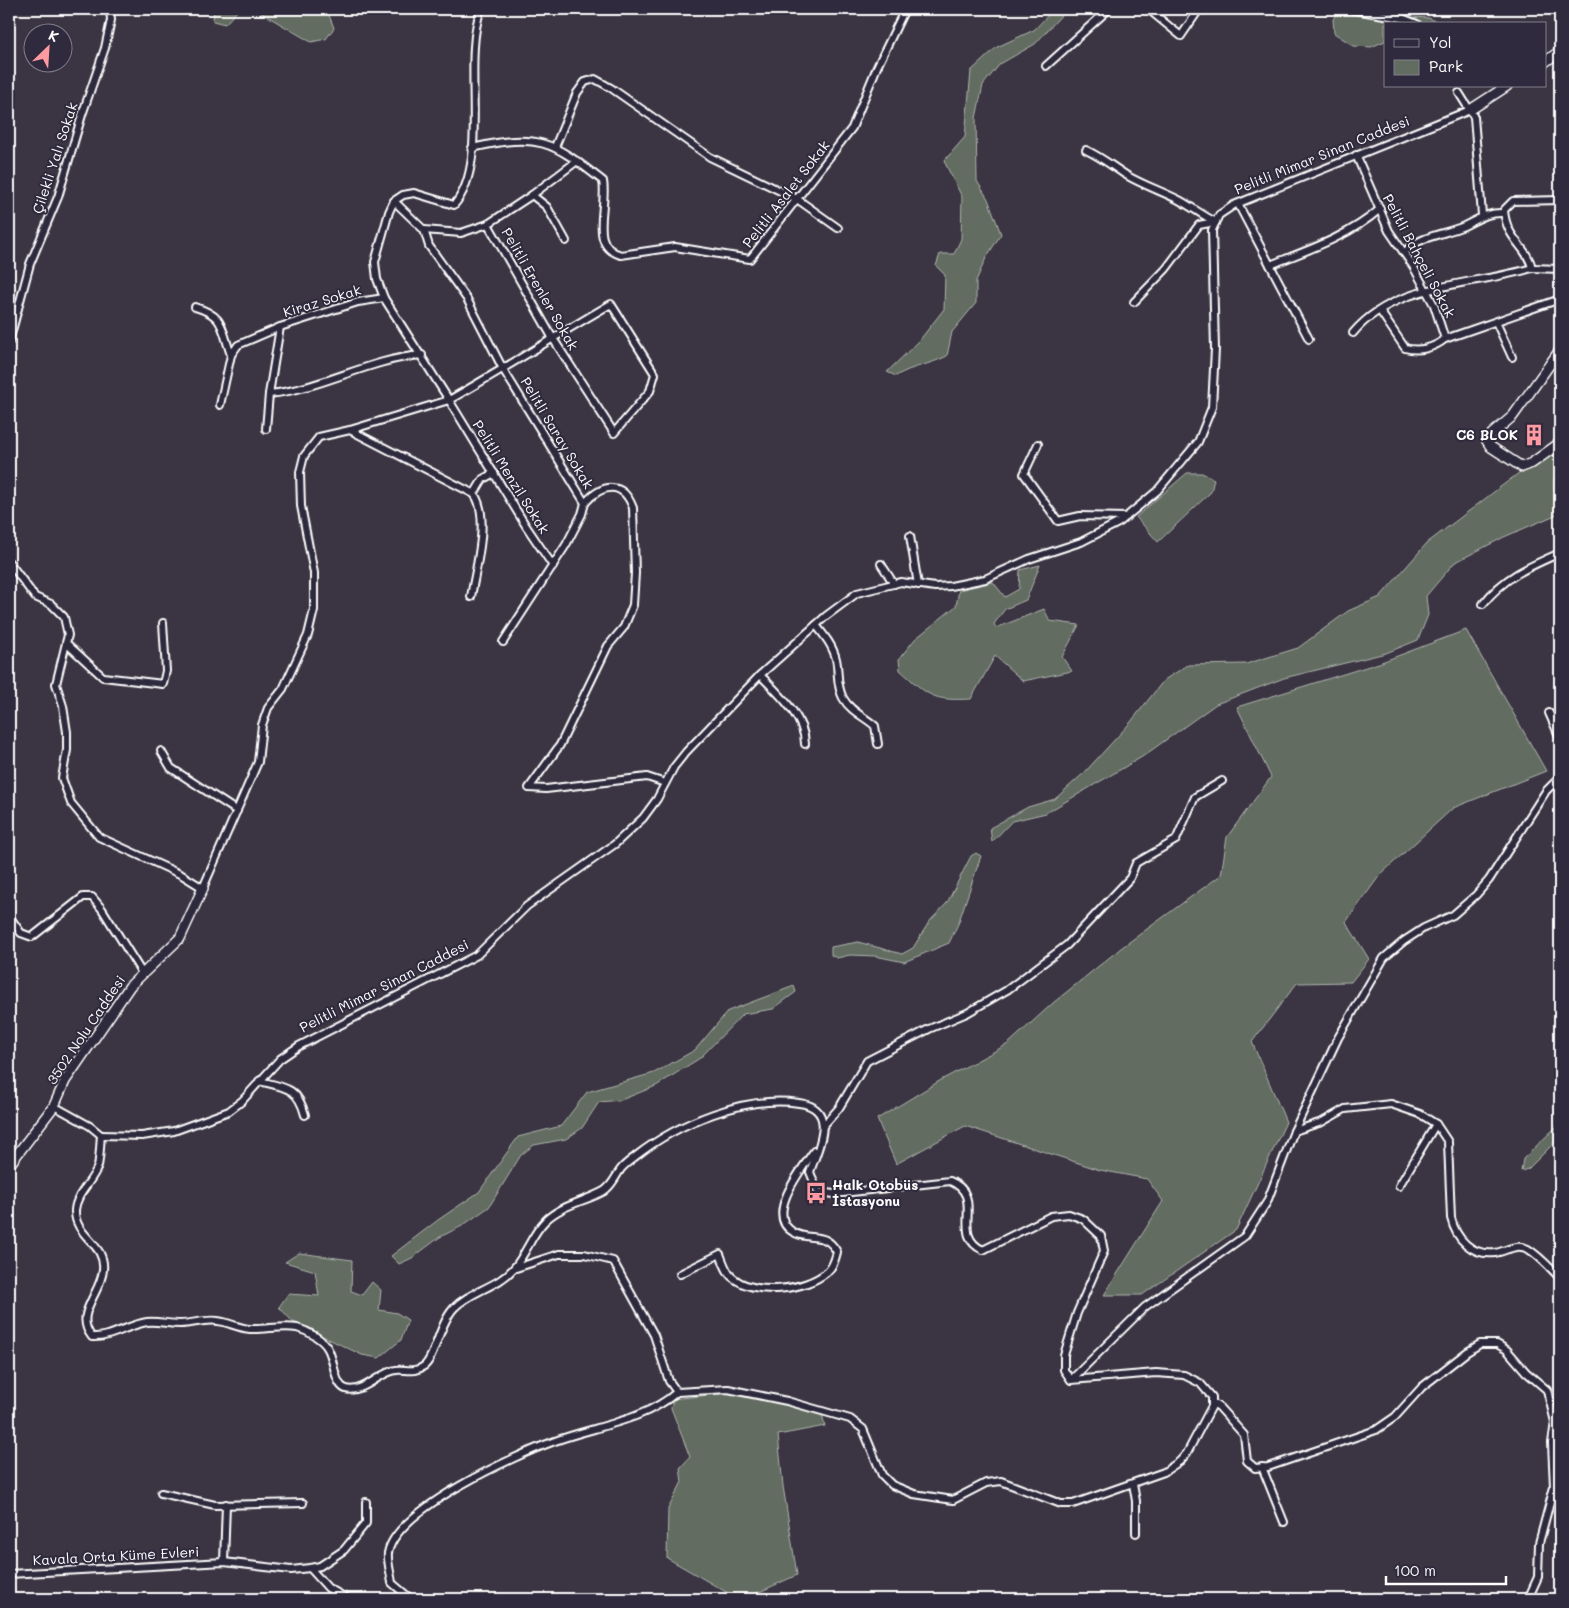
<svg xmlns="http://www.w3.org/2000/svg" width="1569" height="1608" viewBox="0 0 1569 1608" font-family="Mali,sans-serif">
  <rect width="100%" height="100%" fill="#3b3442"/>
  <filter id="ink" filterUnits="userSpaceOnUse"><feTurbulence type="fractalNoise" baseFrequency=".02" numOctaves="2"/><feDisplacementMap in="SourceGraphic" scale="10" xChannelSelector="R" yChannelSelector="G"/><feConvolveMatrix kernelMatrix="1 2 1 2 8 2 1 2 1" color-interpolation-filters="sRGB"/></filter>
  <g filter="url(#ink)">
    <g fill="#626c60" stroke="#b0b6b0">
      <path d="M 214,9 L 239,9 L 225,24 L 213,21 Z"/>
      <path d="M 255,9 L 323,9 L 329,15 L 334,28 L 326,39 L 311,42 Z"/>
      <path d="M 1054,9 L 1067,9 L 1035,44 L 1000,64 L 983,85 L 976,118 L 977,181 L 988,199 L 1001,234 L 986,258 L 976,281 L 976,303 L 952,332 L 947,356 C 930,365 912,366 896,376 L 887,372 L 919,341 L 944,309 L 945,275 L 936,266 L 940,254 L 954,254 L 961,239 L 962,197 L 944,161 L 965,137 L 971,71 L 997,47 L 1034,30 Z"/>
      <path d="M 1340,9 L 1401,9 L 1396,16 L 1429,18 L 1440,24 L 1385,24 L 1385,41 L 1371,47 L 1354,46 L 1334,33 L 1333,19 Z"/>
      <path d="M 1554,454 L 1560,458 L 1560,473 L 1554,479 L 1554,489 L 1560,487 L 1560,513 L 1504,537 L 1454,563 L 1426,596 L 1428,615 L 1418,640 L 1386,653 L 1284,678 L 1216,704 L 1142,757 L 1046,813 L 1012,821 L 992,842 L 990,828 L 1028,807 L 1055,799 L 1085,772 L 1130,723 L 1164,680 L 1188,665 L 1246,664 L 1298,648 L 1348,611 L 1380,597 L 1427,543 L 1524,469 Z"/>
      <path d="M 1187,473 L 1202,473 L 1214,479 L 1211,492 L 1158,542 L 1136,517 Z"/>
      <path d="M 1040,565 L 1026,600 L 1005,609 L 994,624 L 996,628 L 1044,609 L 1050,621 L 1079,625 L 1062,657 L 1072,671 L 1023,681 L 995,656 L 971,699 C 931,701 929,696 900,670 L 899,659 L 915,639 L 956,606 L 959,590 L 993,582 L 1005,597 L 1019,589 L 1020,570 Z"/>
      <path d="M 1466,630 L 1546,771 L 1453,808 L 1380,875 L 1346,922 L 1369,959 L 1351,982 L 1297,983 L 1252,1042 L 1286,1122 L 1236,1230 L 1142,1295 L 1104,1295 L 1163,1201 L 1147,1179 L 1100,1170 L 965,1126 L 896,1164 L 877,1119 L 941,1080 L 1008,1044 L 1053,1003 L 1121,948 L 1221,875 L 1227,837 L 1271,777 L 1237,707 L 1379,663 Z"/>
      <path d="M 976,853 L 981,856 L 958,924 L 949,943 L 904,962 L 875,956 L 850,955 L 837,958 L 831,955 L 831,947 L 858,942 L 902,954 L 913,948 L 929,922 L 947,903 L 971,856 Z"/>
      <path d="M 794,986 L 796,992 L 773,1009 L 743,1014 L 700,1058 L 656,1086 L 621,1100 L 599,1102 L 582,1128 L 566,1139 L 534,1145 L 521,1155 L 489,1207 L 462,1226 L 440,1237 L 412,1258 L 399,1264 L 391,1256 L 438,1220 L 479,1192 L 518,1137 L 561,1126 L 587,1092 L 654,1073 L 695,1050 L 728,1011 Z"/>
      <path d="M 1560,1123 L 1560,1137 L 1528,1169 L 1521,1171 L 1523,1159 Z"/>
      <path d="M 299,1253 L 352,1260 L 351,1291 L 362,1295 L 372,1282 L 381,1290 L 379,1310 L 397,1313 L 408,1320 L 401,1340 L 379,1358 L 362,1355 L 293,1322 L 279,1307 L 288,1294 L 319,1296 L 315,1271 L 285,1262 Z"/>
      <path d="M 727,1393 L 751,1396 L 822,1414 L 825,1426 L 778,1435 L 783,1486 L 797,1575 L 744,1599 L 733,1596 L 667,1558 L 668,1509 L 682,1482 L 680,1468 L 690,1457 L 671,1408 L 673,1399 Z"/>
    </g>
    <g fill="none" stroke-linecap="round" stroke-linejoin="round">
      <g stroke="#fff" stroke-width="10">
        <g id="street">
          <path d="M 1148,9 L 1181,36 L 1196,14 L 1197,9"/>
          <path d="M 1349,9 L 1402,18 L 1417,24"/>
          <path d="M 1046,66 L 1109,9"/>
          <path d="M 1459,93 L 1474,117 L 1482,215"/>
          <path d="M 555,147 L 577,93 L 585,82 L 595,79 L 611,88 L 710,157 L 797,199 L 838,228"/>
          <path d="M 472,148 C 538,133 551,140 603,181 C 608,207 588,246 621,255 L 675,247 L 750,259 L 852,128 L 877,67 L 905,9"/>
          <path d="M 1086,150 C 1101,157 1112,166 1126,175 C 1143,185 1161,191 1179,200 C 1192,207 1203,216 1216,222"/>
          <path d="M 1356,155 L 1389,231 L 1413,266 L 1434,305 L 1445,339 L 1560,299"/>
          <path d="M 532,195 L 547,207 L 566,241"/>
          <path d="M 394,201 L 424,230 L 429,246 L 467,299 L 503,369 L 585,503"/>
          <path d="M 1238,204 L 1309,339"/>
          <path d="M 424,230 L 461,233 L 488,224"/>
          <path d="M 1404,253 C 1420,235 1443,235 1464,226 C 1479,219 1487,212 1504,213"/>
          <path d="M 1270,265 C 1308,250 1348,237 1380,209"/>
          <path d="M 1532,268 L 1560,269"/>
          <path d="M 1134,302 L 1166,269 L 1199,225 L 1215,222"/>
          <path d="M 195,307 C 225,316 221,327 231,355"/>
          <path d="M 1380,311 L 1405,348 C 1419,352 1434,348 1445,339"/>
          <path d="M 1496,322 L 1512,357"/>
          <path d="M 1353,333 C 1395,282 1473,286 1532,268 C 1528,247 1506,240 1504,210 L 1513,201 L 1560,200"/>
          <path d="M 9,342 L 30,264 L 58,197 L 82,115 L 105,48 L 111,20 L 110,9"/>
          <path d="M 269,394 C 322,389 369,359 422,355"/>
          <path d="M 220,405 L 231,355 L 238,345 L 280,327"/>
          <path d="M 266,429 L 269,394 L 280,327 L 358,302 L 384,298"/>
          <path d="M 350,430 L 474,494"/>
          <path d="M 1038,444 L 1024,474 L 1058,521 L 1080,516 L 1126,517"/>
          <path d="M 585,503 C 602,484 623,480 633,508 L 635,573 L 633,605 L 624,627 L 608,646 L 560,745 L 529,788 L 546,789 L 647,777 L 665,783"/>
          <path d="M 910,536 L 918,585"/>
          <path d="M 9,562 L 35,597 L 51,604 L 64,617 L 68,635 L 66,643 L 56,684 L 63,706 L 67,732 L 67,750 L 62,778 L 71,803 L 99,837 L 182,875 L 203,888 L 258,762 L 262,725 L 268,708 L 283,689 L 308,635 L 314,610 L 314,573 L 301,506 L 300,472 L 304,456 L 319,437 L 350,430 L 449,400 L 384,298 L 377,279 L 375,262 L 389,212 L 394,201 L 403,195 L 414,193 L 454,205 C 491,163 461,62 481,9"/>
          <path d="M 881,564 L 894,584"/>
          <path d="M 553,566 L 526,526 L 449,400 C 504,369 557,335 611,304 L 655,374 L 650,391 L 614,433 L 552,337 L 488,224 L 532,195 L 577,161"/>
          <path d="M 471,597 C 475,571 491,516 474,494 L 483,479 L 494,473"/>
          <path d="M 1483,604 C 1504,577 1530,566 1560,553"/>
          <path d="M 816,625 C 824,635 833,646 836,659 C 839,672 836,685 843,698 C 850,711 865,717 875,726 L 878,744"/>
          <path d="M 503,642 L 566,545 L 582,514 L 585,503"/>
          <path d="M 66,643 L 103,677 L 163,684 L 166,671 L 163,623"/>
          <path d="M 760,675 C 778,693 805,717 805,744"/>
          <path d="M 1549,713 L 1560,738"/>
          <path d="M 161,751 L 171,768 L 237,811"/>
          <path d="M 9,916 L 21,933 L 32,937 L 83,897 L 92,897 L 102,909 L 142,973"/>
          <path d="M 259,1081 C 284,1087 298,1087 305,1115"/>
          <path d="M 54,1106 L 90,1126 L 101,1135"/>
          <path d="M 824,1125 L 839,1108 L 867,1061 L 929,1029 L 967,1013 L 1007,990 L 1067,945 L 1130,878 L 1136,863 L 1176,840 L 1195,797 L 1222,781"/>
          <path d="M 1294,1131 L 1338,1038 L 1384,958 L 1404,941 L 1424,928 L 1453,915 L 1476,895 L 1489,880 L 1546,791 L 1560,777"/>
          <path d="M 101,1135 C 100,1145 100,1156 98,1166 C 93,1181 76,1194 75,1210 C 74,1237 106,1243 103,1270 C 101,1294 73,1314 92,1337 C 112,1338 127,1325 147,1322 C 158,1321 168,1324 180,1324 C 192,1324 205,1319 218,1321 C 228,1322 238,1328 250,1329 C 265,1330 282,1325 297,1328 C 308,1331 323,1339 328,1349 C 337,1365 332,1400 362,1387 C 374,1382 383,1372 396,1370 C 406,1369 415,1373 424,1366 C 435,1358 439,1324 454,1308 C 470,1291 498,1287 513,1269 C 526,1255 531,1235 545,1221 C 561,1205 584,1202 604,1191 C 613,1185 615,1177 621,1169 C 625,1164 631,1160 636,1156 C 678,1123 745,1095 799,1103 C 840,1108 817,1150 810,1172 L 818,1192 L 834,1194 L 950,1181 C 987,1196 949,1235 983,1250 L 1051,1216 L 1069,1214 L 1083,1219 L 1101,1236 L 1104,1251 L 1077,1313 L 1064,1355 L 1064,1370 L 1071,1380 L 1156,1373 L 1184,1375 L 1200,1383 L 1212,1397 L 1212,1406 L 1187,1453 L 1180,1461 L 1164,1472 L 1073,1504 L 1061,1504 L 1001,1481 L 986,1483 L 953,1500 L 914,1494 L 892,1485 L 882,1475 L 863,1429 L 850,1419 L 787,1401 L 728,1389 L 677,1392 L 669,1381 L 654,1335 L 613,1261 L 584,1254 L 559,1254 L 513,1269"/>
          <path d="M 101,1135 L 142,1136 L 174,1131 L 229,1111 L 242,1101 L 280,1059 L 299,1046 L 477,955 L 527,906 L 615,844 L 643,818 L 657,799 L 674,767 L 686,752 L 760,675 L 826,616 L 857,593 L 901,582 L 935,587 L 951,586 L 985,579 L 1029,559 L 1081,542 L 1120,522 L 1157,491 L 1198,442 L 1212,407 L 1215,349 L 1212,230 L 1219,215 L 1234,205 L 1470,110"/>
          <path d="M 1399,1186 L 1436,1124"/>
          <path d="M 680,1274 L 720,1254 C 723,1261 726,1272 732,1277 C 754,1296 805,1291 827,1272 C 833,1267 835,1260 837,1252 C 825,1230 810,1242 793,1232 C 764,1215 802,1169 814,1151"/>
          <path d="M 1071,1380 L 1145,1307 L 1245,1236 L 1267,1202 L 1294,1131 L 1322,1122 L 1345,1109 L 1391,1104 L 1420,1114 L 1436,1124 L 1448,1142 L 1451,1218 C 1456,1239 1472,1256 1495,1253 C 1507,1251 1516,1243 1528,1249 C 1540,1256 1551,1269 1560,1278"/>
          <path d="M 1212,1403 L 1219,1407 L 1244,1435 L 1247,1461 L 1255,1468 L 1268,1467 L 1376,1430 L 1395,1417 L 1422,1387 L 1467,1352 L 1480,1344 L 1497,1344 L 1507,1350 L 1526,1372 L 1547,1390 L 1555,1422 L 1552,1443 L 1554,1487 L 1539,1543 L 1538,1577 L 1528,1599"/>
          <path d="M 1262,1467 L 1284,1522"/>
          <path d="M 1133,1484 L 1136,1501 L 1136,1533"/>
          <path d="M 161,1493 L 215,1505 L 303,1503"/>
          <path d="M 224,1562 L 226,1504"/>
          <path d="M 310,1568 L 328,1588 L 348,1599"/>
          <path d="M 9,1574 L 224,1562 L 291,1570 L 310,1568 L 320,1566 L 344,1550 L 366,1523 L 366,1502"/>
          <path d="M 411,1599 L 392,1583 C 391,1574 387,1562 388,1553 C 396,1509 516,1455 555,1441 C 596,1426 644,1421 677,1392"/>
        </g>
      </g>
      <g stroke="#fff" stroke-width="12">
        <g id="secondary">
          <path d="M 1545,62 L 1560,51"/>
          <path d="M 1470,110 L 1507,86"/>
          <path d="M 1560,350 L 1513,416 L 1492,434 L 1487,441 L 1491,447 L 1522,467 L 1532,463 L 1560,443"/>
          <path d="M 9,1165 L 54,1106 L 65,1081 L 130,986 L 180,938 L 203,888"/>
        </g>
      </g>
      <use href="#street" stroke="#2f2a3d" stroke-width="6"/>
      <use href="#secondary" stroke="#2f2a3d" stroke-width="9"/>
    </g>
  </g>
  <defs>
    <g id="building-bare" transform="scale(1.725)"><path d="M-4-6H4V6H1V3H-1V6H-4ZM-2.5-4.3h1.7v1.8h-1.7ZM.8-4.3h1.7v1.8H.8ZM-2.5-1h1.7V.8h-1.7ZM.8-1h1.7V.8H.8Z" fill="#ff9aa2" stroke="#2f2a3d" stroke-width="2.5" paint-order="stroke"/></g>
    <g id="bus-bare" transform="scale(1.725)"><path d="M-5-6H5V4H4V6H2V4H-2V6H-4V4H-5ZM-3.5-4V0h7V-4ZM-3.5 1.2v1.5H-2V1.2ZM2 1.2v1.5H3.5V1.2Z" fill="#ff9aa2" stroke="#2f2a3d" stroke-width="2.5" paint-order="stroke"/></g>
  </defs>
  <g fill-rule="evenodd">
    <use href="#building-bare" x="1534" y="435"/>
    <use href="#bus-bare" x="816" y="1193"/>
  </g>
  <g text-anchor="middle" stroke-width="4" stroke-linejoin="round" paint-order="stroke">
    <g font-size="14" fill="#fff" stroke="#2f2a3d">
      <text transform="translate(1322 155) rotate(-22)" y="5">Pelitli Mimar Sinan Caddesi</text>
      <text transform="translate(55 158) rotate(-72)" y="5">Çilekli Yalı Sokak</text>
      <text transform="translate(786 194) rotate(-52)" y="5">Pelitli Asalet Sokak</text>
      <text transform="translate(1419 256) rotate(62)" y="5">Pelitli Bahçeli Sokak</text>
      <text transform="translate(540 289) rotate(60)" y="5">Pelitli Erenler Sokak</text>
      <text transform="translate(322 301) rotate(-17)" y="5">Kiraz Sokak</text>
      <text transform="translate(557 433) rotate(59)" y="5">Pelitli Saray Sokak</text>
      <text transform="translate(511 477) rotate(58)" y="5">Pelitli Menzil Sokak</text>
      <text transform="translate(384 986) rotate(-27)" y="5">Pelitli Mimar Sinan Caddesi</text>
      <text transform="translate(86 1030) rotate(-56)" y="5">3502 Nolu Caddesi</text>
      <text transform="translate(116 1556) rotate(-3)" y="5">Kavala Orta Küme Evleri</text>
    </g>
    <g font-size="14" font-weight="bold" fill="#fff" stroke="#2f2a3d" text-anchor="end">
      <text x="1518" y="440">C6 BLOK</text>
      <text x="832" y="1190" text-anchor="start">Halk Otobüs<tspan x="832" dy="16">İstasyonu</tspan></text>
    </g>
  </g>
  <rect width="1569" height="1608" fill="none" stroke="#2f2a3d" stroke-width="30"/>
  <rect x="15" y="15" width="1539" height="1578" fill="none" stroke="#fff" stroke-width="2" filter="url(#ink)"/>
  <rect x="1384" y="22" width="162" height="65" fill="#2f2a3d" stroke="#827f8b"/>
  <rect x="1394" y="39" width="25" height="8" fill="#2f2a3d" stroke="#827f8b"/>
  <text x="1429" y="48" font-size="15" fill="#ffffff">Yol</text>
  <rect x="1394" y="60" width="25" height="15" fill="#626c60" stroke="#827f8b"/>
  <text x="1429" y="72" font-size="15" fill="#ffffff">Park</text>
  <g transform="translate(48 48) rotate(25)"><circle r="24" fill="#2f2a3d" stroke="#827f8b"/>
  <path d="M0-4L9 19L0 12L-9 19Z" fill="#ff9aa2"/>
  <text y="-8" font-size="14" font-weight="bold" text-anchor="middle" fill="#ffffff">K</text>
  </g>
  <path d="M1386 1576v8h120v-8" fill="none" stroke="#ffffff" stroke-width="2.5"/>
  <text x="1394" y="1576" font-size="15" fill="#ffffff" stroke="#2f2a3d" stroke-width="4" paint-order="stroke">100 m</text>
</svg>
